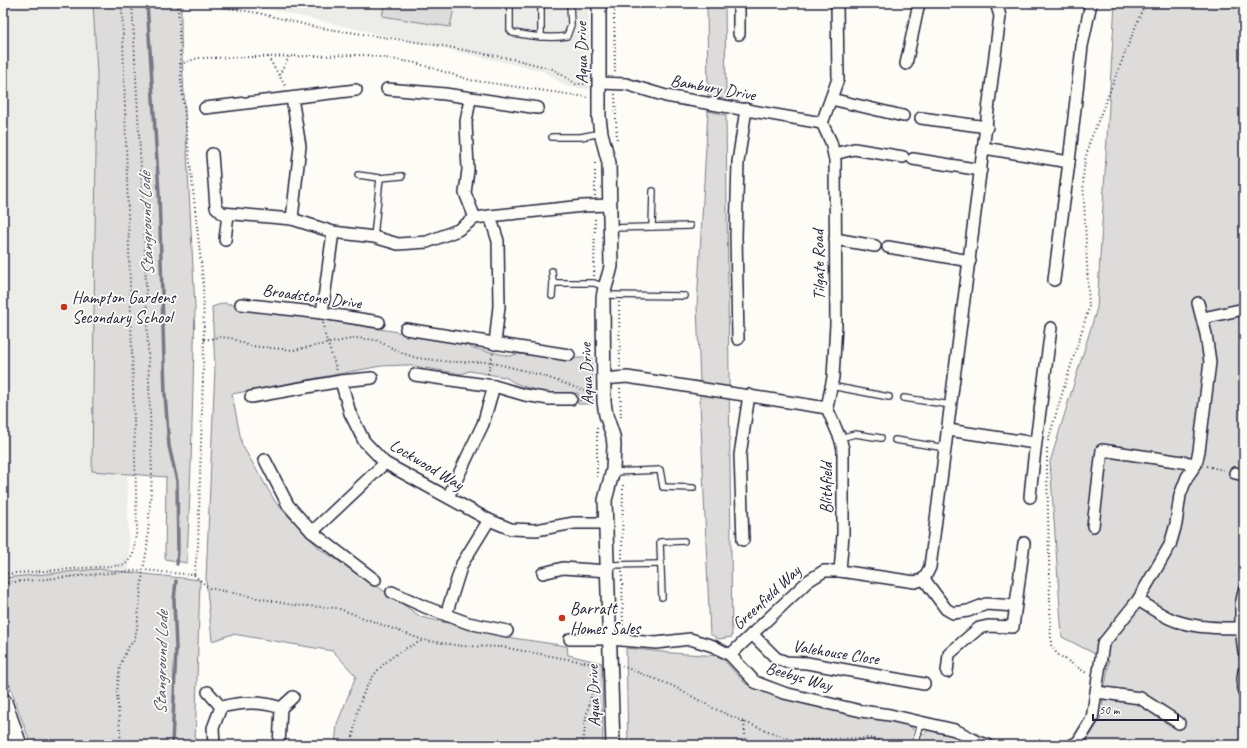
<svg xmlns="http://www.w3.org/2000/svg" width="1247" height="748" viewBox="0 0 1247 748" font-family="Caveat,sans-serif">
  <rect width="100%" height="100%" fill="#fdfcf7"/>
  <filter id="ink" filterUnits="userSpaceOnUse"><feTurbulence type="fractalNoise" baseFrequency=".025" numOctaves="2"/><feDisplacementMap in="SourceGraphic" scale="8" xChannelSelector="R" yChannelSelector="G"/><feConvolveMatrix kernelMatrix="1 2 1 2 8 2 1 2 1" color-interpolation-filters="sRGB"/></filter>
  <g filter="url(#ink)">
    <g fill="#ecece9">
      <path d="M 3,3 L 118,3 L 130,611 L 3,625 Z"/>
      <path d="M 241,3 L 588,3 L 590,89 L 567,87 L 543,71 Z"/>
    </g>
    <g fill="#dddcdb" stroke="#807f8b">
      <path d="M 93,3 L 181,3 L 181,36 L 195,307 L 191,464 L 187,563 L 165,559 L 166,477 L 92,471 L 97,73 Z"/>
      <path d="M 385,3 L 455,3 L 450,27 L 382,16 Z"/>
      <path d="M 707,3 L 725,3 L 726,100 L 708,98 Z"/>
      <path d="M 1115,3 L 1244,3 L 1244,745 L 1081,745 L 1087,740 L 1100,720 L 1109,661 L 1062,637 L 1050,462 L 1097,308 Z"/>
      <path d="M 708,111 L 726,115 L 732,637 L 719,639 L 710,634 L 700,402 L 700,383 L 697,306 Z"/>
      <path d="M 224,303 L 464,343 L 472,348 L 510,356 L 517,354 L 572,358 L 592,358 L 593,404 L 578,404 L 578,393 L 549,395 L 515,383 L 505,377 L 469,371 L 462,374 L 407,365 L 381,366 L 232,394 L 242,445 L 276,503 L 320,549 L 374,584 L 421,617 L 513,638 L 567,646 L 568,655 L 602,663 L 603,745 L 335,745 L 337,724 L 356,676 L 333,651 L 233,634 L 212,641 L 206,579 L 215,368 L 212,307 Z"/>
      <path d="M 99,569 L 200,580 L 195,745 L 31,745 L 3,668 L 3,578 Z"/>
      <path d="M 626,648 L 672,653 L 720,656 L 746,684 L 863,716 L 906,722 L 911,728 L 924,734 L 930,729 L 959,736 L 976,745 L 628,745 Z"/>
    </g>
    <g fill="none" stroke-linecap="round" stroke-linejoin="round">
      <g stroke="#787885" stroke-width="3.5">
        <path d="M 147,3 L 159,193 L 165,394 L 169,446 L 177,481 L 178,550 L 177,564"/>
        <path d="M 172,745 L 176,648 L 174,600 L 176,581"/>
      </g>
      <g stroke="#22223b" stroke-width="8">
        <g id="service">
          <path d="M 510,3 L 510,30 L 513,33 C 531,36 549,39 567,36 L 571,25 L 570,3"/>
          <path d="M 541,3 L 541,37"/>
          <path d="M 552,137 L 581,137 L 601,133"/>
          <path d="M 358,175 L 380,178 L 402,176"/>
          <path d="M 652,227 L 653,191"/>
          <path d="M 611,228 L 690,226"/>
          <path d="M 374,237 L 380,178"/>
          <path d="M 553,283 L 594,283 L 605,287"/>
          <path d="M 603,295 L 685,296"/>
          <path d="M 552,296 L 553,283 L 552,271"/>
          <path d="M 831,386 L 889,397"/>
          <path d="M 904,398 L 951,405"/>
          <path d="M 840,438 L 855,434 L 881,438"/>
          <path d="M 895,440 L 946,448"/>
          <path d="M 613,472 L 660,470 L 663,487 L 693,488"/>
          <path d="M 608,565 L 661,564"/>
          <path d="M 662,597 L 660,542 L 684,541"/>
          <path d="M 915,745 L 921,722"/>
        </g>
      </g>
      <g stroke="#22223b" stroke-width="14">
        <g id="minor">
          <path d="M 739,3 L 739,34"/>
          <path d="M 906,64 L 919,3"/>
          <path d="M 600,83 L 626,84 L 666,96 L 822,123"/>
          <path d="M 387,89 L 445,94 L 538,108"/>
          <path d="M 470,99 L 466,122 L 468,170 L 465,193 L 475,218"/>
          <path d="M 831,99 L 903,116"/>
          <path d="M 205,108 L 356,90"/>
          <path d="M 921,118 L 987,127"/>
          <path d="M 822,123 L 831,142 L 835,160 L 836,324 L 833,377 L 827,408"/>
          <path d="M 822,123 L 838,79 L 837,3"/>
          <path d="M 984,148 L 1069,162 L 1054,280"/>
          <path d="M 212,154 L 216,207 L 222,213 L 292,219 L 333,232 L 374,237 L 398,244 L 427,242 L 458,230 L 475,218 L 490,216 L 583,206 L 610,205"/>
          <path d="M 834,154 L 854,149 L 903,157"/>
          <path d="M 913,159 L 981,170"/>
          <path d="M 1069,162 L 1082,46 L 1091,3"/>
          <path d="M 490,216 L 498,241 L 499,306 L 495,344"/>
          <path d="M 292,219 L 300,146 L 292,98"/>
          <path d="M 835,239 L 875,246"/>
          <path d="M 225,240 L 228,214"/>
          <path d="M 888,247 L 970,261"/>
          <path d="M 241,304 L 322,313 L 379,322"/>
          <path d="M 322,313 L 333,232"/>
          <path d="M 1203,318 L 1244,309"/>
          <path d="M 406,329 L 569,355"/>
          <path d="M 738,339 L 736,236 L 738,162 L 746,109"/>
          <path d="M 415,375 L 494,386 L 525,395 L 549,399 L 571,399"/>
          <path d="M 603,379 L 627,377 L 827,408"/>
          <path d="M 341,381 L 350,413 L 364,441 L 385,463 L 489,520 L 511,529 L 536,530 L 574,523 L 606,523"/>
          <path d="M 251,397 L 341,381 L 372,378"/>
          <path d="M 827,408 L 840,438 L 843,449 L 843,535 L 840,571"/>
          <path d="M 948,430 L 1035,443"/>
          <path d="M 265,460 L 288,505 L 312,532 L 375,580"/>
          <path d="M 1235,473 L 1244,475"/>
          <path d="M 448,497 L 483,424 L 494,386"/>
          <path d="M 1030,497 C 1035,440 1044,384 1051,328"/>
          <path d="M 1093,526 L 1102,450 L 1196,464"/>
          <path d="M 312,532 L 385,463"/>
          <path d="M 743,540 L 740,455 L 749,395"/>
          <path d="M 543,573 L 563,568 L 608,571"/>
          <path d="M 924,579 L 930,567 L 1000,16 L 996,3"/>
          <path d="M 924,579 L 946,609 L 953,613 L 968,611 L 986,604 L 1015,606"/>
          <path d="M 392,592 L 425,607 L 468,623 L 507,631"/>
          <path d="M 1138,600 C 1150,607 1163,617 1176,621 C 1197,628 1220,628 1241,628 L 1244,652"/>
          <path d="M 446,615 L 462,564 L 489,520"/>
          <path d="M 1241,628 L 1241,605 L 1244,591"/>
          <path d="M 752,634 L 776,658 L 786,662 L 807,663 L 924,684"/>
          <path d="M 570,639 L 610,639 L 656,643 L 690,639 L 713,646 L 730,655 L 755,682 L 784,693 L 861,711 L 890,715 L 955,730 L 978,742 L 988,745"/>
          <path d="M 730,655 L 808,581 L 824,571 L 840,571 L 915,582 L 924,579"/>
          <path d="M 1244,671 L 1243,679 L 1244,692"/>
          <path d="M 947,672 L 949,654 L 979,628 L 988,626 L 1013,627 L 1024,543"/>
          <path d="M 208,692 L 221,707 L 213,728 L 214,745"/>
          <path d="M 1097,692 L 1140,698 L 1179,723"/>
          <path d="M 221,707 C 241,702 262,701 281,708"/>
          <path d="M 279,745 L 281,708 L 293,697"/>
          <path d="M 1072,745 L 1078,742 L 1092,719 L 1103,644 L 1138,600 L 1170,545 L 1176,524 L 1180,495 L 1187,477 L 1196,464 L 1199,451 L 1210,362 L 1206,334 L 1198,303"/>
        </g>
      </g>
      <g stroke="#22223b" stroke-width="16">
        <path id="tertiary" d="M 599,3 L 599,118 L 601,133 L 609,163 L 611,266 C 609,278 603,288 603,301 L 604,402 L 606,415 L 613,436 L 614,445 L 613,470 L 605,500 L 613,745"/>
      </g>
      <g stroke="#22223b" stroke-width="20">
        <path id="primary" d="M 3,702 L 18,745"/>
      </g>
      <g stroke="#22223b" stroke-width="2" stroke-dasharray="1 3" stroke-linecap="butt">
        <path d="M 178,3 L 181,80 L 203,281 L 204,340 L 198,546 L 194,575"/>
        <path d="M 198,3 L 258,13 L 315,27 L 443,46 L 518,60 L 553,69 L 576,84 L 587,84"/>
        <path d="M 614,3 L 615,74"/>
        <path d="M 1242,3 L 1244,4"/>
        <path d="M 268,57 L 286,87"/>
        <path d="M 180,64 L 198,58 L 367,55 L 416,63 L 470,80 L 587,97"/>
        <path d="M 279,75 L 289,57"/>
        <path d="M 615,94 L 617,142"/>
        <path d="M 595,196 L 595,160"/>
        <path d="M 594,276 L 595,216"/>
        <path d="M 619,302 L 620,368"/>
        <path d="M 323,323 L 324,332 L 337,371"/>
        <path d="M 204,340 L 220,337 L 231,338 L 250,346 L 294,350 L 356,338 L 376,340 L 402,353 L 417,358 L 452,362 L 490,362 L 541,375 L 593,394"/>
        <path d="M 488,374 L 493,353"/>
        <path d="M 620,388 L 621,420"/>
        <path d="M 580,400 L 592,401"/>
        <path d="M 597,428 L 597,480"/>
        <path d="M 1048,441 L 1062,394 L 1089,308 L 1083,178 L 1085,160 L 1090,141 L 1145,3"/>
        <path d="M 1047,449 L 1047,469 L 1051,645 L 1057,654 L 1088,674"/>
        <path d="M 1207,466 L 1226,471"/>
        <path d="M 622,558 L 623,484"/>
        <path d="M 622,572 L 623,630"/>
        <path d="M 3,574 L 125,565 L 133,555 L 137,528 L 122,3"/>
        <path d="M 3,583 L 143,570 L 194,575 L 209,588 L 292,605 L 337,608 L 423,640 L 461,646 L 502,647 L 600,665"/>
        <path d="M 3,666 L 11,691"/>
        <path d="M 622,666 L 673,686 L 713,708 L 744,722 L 792,740 L 870,738 L 896,745"/>
        <path d="M 744,722 L 746,745"/>
        <path d="M 121,745 L 117,692 L 120,666 L 127,649 L 134,640 L 137,628 L 143,570 L 147,549 L 152,475 L 144,225 L 132,3"/>
        <path d="M 352,745 C 357,704 364,674 401,651 C 408,647 416,644 423,640"/>
        <path d="M 583,745 L 586,717 L 598,668"/>
        <path d="M 785,745 L 792,740"/>
      </g>
      <use href="#service" stroke="#fdfcf7" stroke-width="5.5"/>
      <use href="#minor" stroke="#fdfcf7" stroke-width="11"/>
      <use href="#tertiary" stroke="#fdfcf7" stroke-width="13"/>
      <use href="#primary" stroke="#fdfcf7" stroke-width="17"/>
    </g>
  </g>
  <g fill="#c8321e" stroke="#fdfcf7" stroke-width="1.5">
    <circle cx="64" cy="307" r="4"/>
    <circle cx="562" cy="618" r="4"/>
  </g>
  <g text-anchor="middle" stroke-width="3.5" stroke-linejoin="round" paint-order="stroke">
    <g font-size="17" fill="#22223b" stroke="#fdfcf7">
      <text transform="translate(581 53) rotate(-91)" y="6">Aqua Drive</text>
      <text transform="translate(713 87) rotate(10)" y="6">Bambury Drive</text>
      <text transform="translate(818 265) rotate(-91)" y="6">Tilgate Road</text>
      <text transform="translate(312 296) rotate(8)" y="6">Broadstone Drive</text>
      <text transform="translate(586 374) rotate(-92)" y="6">Aqua Drive</text>
      <text transform="translate(427 464) rotate(31)" y="6">Lockwood Way</text>
      <text transform="translate(826 488) rotate(-90)" y="6">Blithfield</text>
      <text transform="translate(766 597) rotate(-43)" y="6">Greenfield Way</text>
      <text transform="translate(836 652) rotate(9)" y="6">Valehouse Close</text>
      <text transform="translate(799 676) rotate(16)" y="6">Beebys Way</text>
      <text transform="translate(593 696) rotate(-92)" y="6">Aqua Drive</text>
    </g>
    <g font-size="17" fill="#22223b" stroke="#fdfcf7" text-anchor="start">
      <text x="72" y="303">Hampton Gardens<tspan x="72" dy="20">Secondary School</tspan></text>
      <text x="570" y="614">Barratt<tspan x="570" dy="20">Homes Sales</tspan></text>
    </g>
    <g font-size="18" font-style="italic" fill="#545466" stroke="#fdfcf7">
      <text transform="translate(146 224) rotate(-92)" y="6">Stanground Lode</text>
      <text transform="translate(161 663) rotate(-89)" y="6">Stanground Lode</text>
    </g>
  </g>
  <rect width="1247" height="748" fill="none" stroke="#fdfcf7" stroke-width="16"/>
  <rect x="8" y="8" width="1231" height="732" fill="none" stroke="#22223b" stroke-width="1.5" filter="url(#ink)"/>
  <path d="M1093 714v6h85v-6" fill="none" stroke="#22223b" stroke-width="2"/>
  <text x="1099" y="714" font-size="12" fill="#22223b" stroke="#fdfcf7" stroke-width="3" paint-order="stroke">50 m</text>
</svg>
